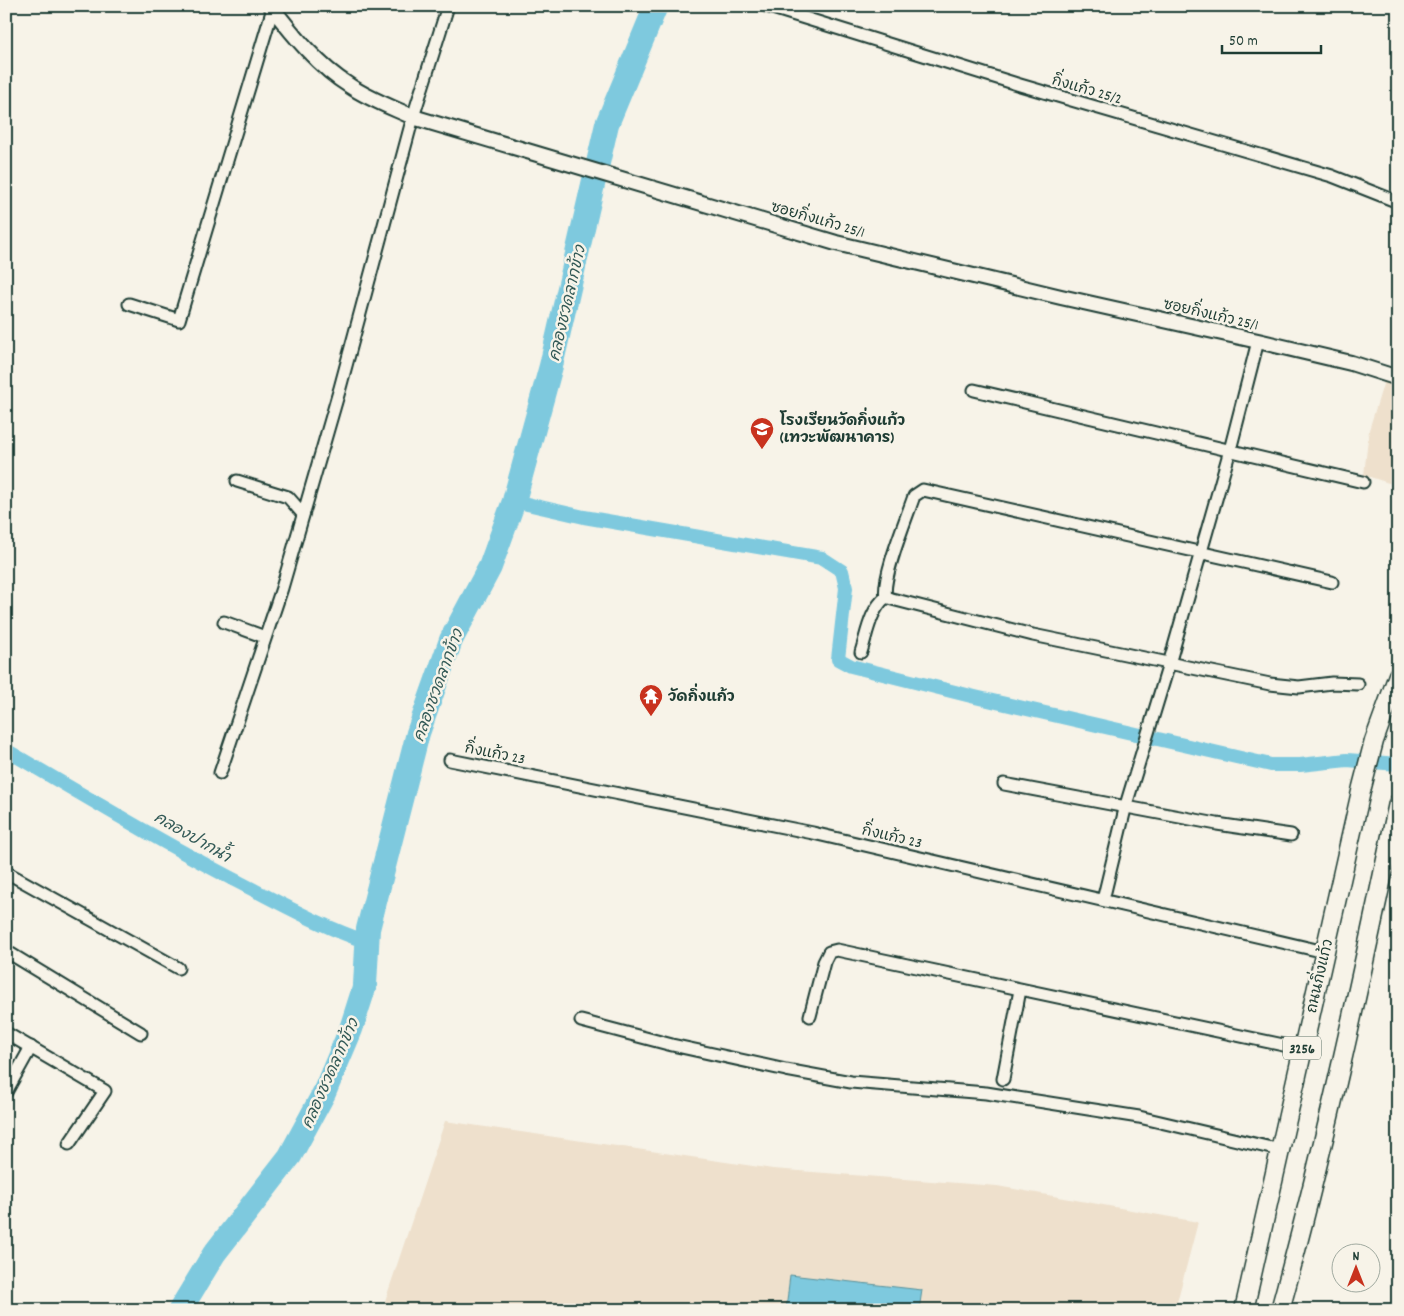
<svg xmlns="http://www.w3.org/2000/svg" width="1404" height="1316" viewBox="0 0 1404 1316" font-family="Dekko,'Playpen Sans Thai',sans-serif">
  <rect width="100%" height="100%" fill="#f7f3e8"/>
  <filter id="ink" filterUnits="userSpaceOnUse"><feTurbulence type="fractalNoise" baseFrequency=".02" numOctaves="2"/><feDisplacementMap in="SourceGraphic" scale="10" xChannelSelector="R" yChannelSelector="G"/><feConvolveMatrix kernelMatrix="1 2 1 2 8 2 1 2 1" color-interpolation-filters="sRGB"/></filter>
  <g filter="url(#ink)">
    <g fill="#eee0cc">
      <path d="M 1385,378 L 1398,382 L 1398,486 L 1364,475 L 1369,430 Z"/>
      <path d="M 445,1121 L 773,1169 L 997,1186 L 1198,1222 L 1175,1310 L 382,1310 Z"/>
    </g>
    <path fill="#7ec9de" stroke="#58919a" d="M 790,1275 L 922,1290 L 919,1310 L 786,1310 Z"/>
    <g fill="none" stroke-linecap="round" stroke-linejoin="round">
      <g stroke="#7ec9de" stroke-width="14">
        <path d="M 514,501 L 584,517 L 822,558 L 842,571 L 846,588 L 838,659 L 851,666 L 975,697 L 1271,765 L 1300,765 L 1347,760 L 1398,764"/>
        <path d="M 6,750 C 88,798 169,847 254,890 C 291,909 328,929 367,942"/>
      </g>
      <path stroke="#7ec9de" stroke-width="24" d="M 180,1310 L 214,1254 L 290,1156 L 324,1093 L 351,1029 L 365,985 L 368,929 L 418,733 L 451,640 L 490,567 L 514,501 L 551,366 L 607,124 L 656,6"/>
      <g stroke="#1f3d34" stroke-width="15">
        <g id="minor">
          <path d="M 766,6 L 1020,85 L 1332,176 L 1398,202"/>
          <path d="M 129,304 L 179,320 L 273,8"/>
          <path d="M 974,390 L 1363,482"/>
          <path d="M 237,481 L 288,497 L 303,514"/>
          <path d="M 1332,582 L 923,490 L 914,496 C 907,517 881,579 886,597 L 892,599 L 1033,635 L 1270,684 L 1299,687 L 1332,683 L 1358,684"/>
          <path d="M 224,622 L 265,637"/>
          <path d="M 861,652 C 867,634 870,610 886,597"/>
          <path d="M 450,760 L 813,833 L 1325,952"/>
          <path d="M 220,773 L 282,588 L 340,388 L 413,117 L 448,6"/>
          <path d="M 1004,784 L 1217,824 L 1291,835"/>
          <path d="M 6,872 L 178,968"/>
          <path d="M 1103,900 L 1126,805 L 1169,664 L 1230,450 L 1258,341"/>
          <path d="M 6,951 L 141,1033"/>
          <path d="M 810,1016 L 824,962 L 829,952 L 837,950 L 1302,1049"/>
          <path d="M 581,1021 L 672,1045 L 786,1070 L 851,1082 L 986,1093 L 1139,1117 L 1280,1150"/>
          <path d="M 6,1033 L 105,1091 L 69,1144"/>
          <path d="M 1003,1079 L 1020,990"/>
          <path d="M 6,1092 L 31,1047"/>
        </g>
      </g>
      <g stroke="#1f3d34" stroke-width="18">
        <path id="tertiary" d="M 271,6 C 293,35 319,67 350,86 C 369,99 391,107 413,117 L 836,243 L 1061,297 L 1258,341 L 1351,363 L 1398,378"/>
      </g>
      <g stroke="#1f3d34" stroke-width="21">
        <g id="primary">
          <path d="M 1244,1310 L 1362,787 L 1374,741 L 1398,675"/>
          <path d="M 1280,1310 C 1326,1143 1362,973 1398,803"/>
        </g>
      </g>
      <use href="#minor" stroke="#f7f3e8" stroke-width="11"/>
      <use href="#tertiary" stroke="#f7f3e8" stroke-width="14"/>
      <use href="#primary" stroke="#f7f3e8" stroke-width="18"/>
    </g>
  </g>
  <defs>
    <g id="school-pin" transform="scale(1.25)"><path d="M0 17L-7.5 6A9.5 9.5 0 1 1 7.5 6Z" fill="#c8321e" stroke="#f7f3e8"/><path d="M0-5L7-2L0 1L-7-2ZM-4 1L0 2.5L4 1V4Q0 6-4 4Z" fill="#fff"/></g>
    <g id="temple-pin" transform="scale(1.25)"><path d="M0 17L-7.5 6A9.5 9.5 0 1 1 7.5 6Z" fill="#c8321e" stroke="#f7f3e8"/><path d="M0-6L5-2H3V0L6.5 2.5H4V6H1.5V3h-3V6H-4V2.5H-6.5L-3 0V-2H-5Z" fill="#fff"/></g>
  </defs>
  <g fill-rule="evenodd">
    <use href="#school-pin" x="762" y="429"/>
    <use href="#temple-pin" x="651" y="696"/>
  </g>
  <g text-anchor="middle" stroke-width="5" stroke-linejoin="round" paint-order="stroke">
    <rect fill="#f7f3e8" stroke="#60746a" stroke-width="1" x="1283" y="1036.5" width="38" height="23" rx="4"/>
    <g font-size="14" font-weight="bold" fill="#1f3d34">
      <text x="1302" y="1053">3256</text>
    </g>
    <g font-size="15" fill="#1f3d34" stroke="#f7f3e8">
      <text transform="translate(1087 89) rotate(16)" y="5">กิ่งแก้ว 25/2</text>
      <text transform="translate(818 219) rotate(16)" y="5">ซอยกิ่งแก้ว 25/1</text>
      <text transform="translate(1211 314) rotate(13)" y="5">ซอยกิ่งแก้ว 25/1</text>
      <text transform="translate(495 753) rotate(11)" y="5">กิ่งแก้ว 23</text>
      <text transform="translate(892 836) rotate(13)" y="5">กิ่งแก้ว 23</text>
      <text transform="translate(1319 976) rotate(-77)" y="5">ถนนกิ่งแก้ว</text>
    </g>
    <g font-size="15" font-weight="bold" fill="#1f3d34" stroke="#f7f3e8" text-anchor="start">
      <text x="780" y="425">โรงเรียนวัดกิ่งแก้ว<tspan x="780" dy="17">(เทวะพัฒนาคาร)</tspan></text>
      <text x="668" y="701">วัดกิ่งแก้ว</text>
    </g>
    <g font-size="16" font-style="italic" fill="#325956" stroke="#f7f3e8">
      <text transform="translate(566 303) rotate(-77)" y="6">คลองชวดลากข้าว</text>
      <text transform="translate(437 685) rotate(-70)" y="6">คลองชวดลากข้าว</text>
      <text transform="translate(193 836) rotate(30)" y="6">คลองปากน้ำ</text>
      <text transform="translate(329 1073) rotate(-66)" y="6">คลองชวดลากข้าว</text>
    </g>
  </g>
  <rect width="1404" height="1316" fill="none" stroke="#f7f3e8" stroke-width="25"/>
  <rect x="12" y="12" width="1379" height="1291" fill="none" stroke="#1f3d34" stroke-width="2" filter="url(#ink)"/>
  <g transform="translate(1356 1268)"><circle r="24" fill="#f7f3e8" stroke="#a1aaa0"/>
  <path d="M0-4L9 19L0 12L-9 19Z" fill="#c8321e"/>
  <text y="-8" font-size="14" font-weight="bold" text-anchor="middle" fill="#1f3d34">N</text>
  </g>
  <path d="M1222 45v8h99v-8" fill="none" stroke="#1f3d34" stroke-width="2.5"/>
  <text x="1229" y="45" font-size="15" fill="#1f3d34" stroke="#f7f3e8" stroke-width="4" paint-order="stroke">50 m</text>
</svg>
